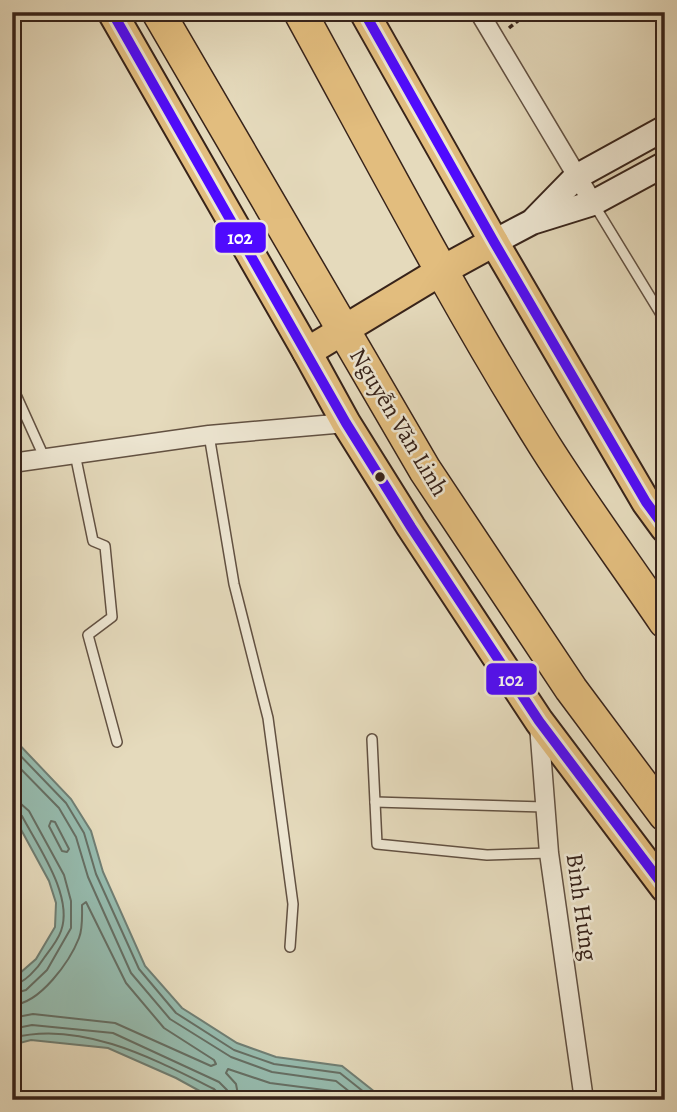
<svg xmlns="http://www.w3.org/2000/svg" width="677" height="1112" viewBox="0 0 677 1112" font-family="Alegreya,serif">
  <rect width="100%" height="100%" fill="#e5dabc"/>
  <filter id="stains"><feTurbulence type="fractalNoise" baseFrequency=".00286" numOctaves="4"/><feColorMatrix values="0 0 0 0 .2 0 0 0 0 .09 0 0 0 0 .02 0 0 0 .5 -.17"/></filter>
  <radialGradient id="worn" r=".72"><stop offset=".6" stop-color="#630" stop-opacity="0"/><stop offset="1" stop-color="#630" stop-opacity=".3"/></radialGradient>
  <path fill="#96bbae" stroke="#707e73" stroke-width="2" d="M 12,737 L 71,799 L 91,831 L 103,872 L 145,966 L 182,1008 L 237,1043 L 276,1057 L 342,1066 L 385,1100 L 216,1100 L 176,1078 L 108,1048 L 31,1040 L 12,1045 L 12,980 L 36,959 L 55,927 L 56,903 L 49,881 L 12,813 Z"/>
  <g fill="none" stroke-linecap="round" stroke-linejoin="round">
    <g stroke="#666f64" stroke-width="2">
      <path d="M 12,747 L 66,803 L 84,833 L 96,874 L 139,969 L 176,1013 L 234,1050 L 274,1064 L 340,1073 L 374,1100"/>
      <path d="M 12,760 L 59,808 L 76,837 L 88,877 L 131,973 L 170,1019 L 231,1057 L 272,1072 L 336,1081 L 360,1100"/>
      <path d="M 12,802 L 21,804 L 29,811 L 64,875 L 71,901 L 71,928 L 47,970 L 26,990 L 12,994"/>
      <path d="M 12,811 L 22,816 C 37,845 74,896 61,931 C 58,940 50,950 44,958 C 38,968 24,984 12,985"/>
      <path d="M 51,821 L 55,822 L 69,849 L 67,852 L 62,851 L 49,826 Z"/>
      <path d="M 12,1005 C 40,1004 70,961 79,938 C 83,928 82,915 82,905 L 86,902 L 126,983 L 164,1028 L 214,1060 L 216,1064 L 211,1066 L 115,1023 L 33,1014 L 12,1018"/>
      <path d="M 12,1029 L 32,1025 L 113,1033 L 219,1082 L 227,1090 L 229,1100"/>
      <path d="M 12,1038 C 81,1020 154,1059 214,1089 L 219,1094 L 220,1100"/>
      <path d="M 239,1100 L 236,1084 L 226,1073 L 228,1069 L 270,1083 L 332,1091 L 343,1100"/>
    </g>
    <g stroke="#625142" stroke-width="12">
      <g id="lane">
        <path d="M 595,206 L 665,321"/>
        <path d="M 12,386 L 45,459"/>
        <path d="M 209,435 L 234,584 L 268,718 L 293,904 L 290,947"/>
        <path d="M 75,454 L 93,541 L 105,546 L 112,617 L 88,635 L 117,742"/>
        <path d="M 372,739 L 377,844 L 487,855 L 549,853"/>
        <path d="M 375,802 L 545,807"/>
        <path d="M 16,1100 L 16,1053"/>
      </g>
    </g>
    <g stroke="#625142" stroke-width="21">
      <g id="street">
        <path d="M 479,12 L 593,203"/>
        <path d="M 12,463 L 209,435 L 346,423"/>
        <path d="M 539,725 L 549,853 L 584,1100"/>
      </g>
    </g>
    <g stroke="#37231a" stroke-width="28">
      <g id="secondary">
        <path d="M 535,219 L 576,177 L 665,128"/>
        <path d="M 494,242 L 532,222 L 593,203 L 665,164"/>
      </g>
    </g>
    <g stroke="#37231a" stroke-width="32">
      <g id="primary">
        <path d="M 112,12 L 307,352 L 346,423 L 411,527 L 539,721 L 665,888"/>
        <path d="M 364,12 L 494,242 L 646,502 L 665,528"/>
        <path d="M 307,352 L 441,271 L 494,242"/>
      </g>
    </g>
    <g stroke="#37231a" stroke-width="35">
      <g id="highway">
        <path d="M 158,12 L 425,470 L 571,689 L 665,815"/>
        <path d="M 300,12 C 380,158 457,306 545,446 C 583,506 625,563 665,622"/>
      </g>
    </g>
    <path stroke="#37231a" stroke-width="3.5" stroke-dasharray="5 3.5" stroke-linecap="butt" d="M 509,28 L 529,12"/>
    <use href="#lane" stroke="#eee7d3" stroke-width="9"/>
    <use href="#street" stroke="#eee7d3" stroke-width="18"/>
    <use href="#secondary" stroke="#eee7d3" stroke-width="24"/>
    <use href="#primary" stroke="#e2bd7e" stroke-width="28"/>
    <use href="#highway" stroke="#e2bd7e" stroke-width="32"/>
    <g stroke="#eee7d3" stroke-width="16">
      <g id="bus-1">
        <path d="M 112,12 L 346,423 L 411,527 L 539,721 L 665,888"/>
        <path d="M 364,12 L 494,242 L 646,502 L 665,528"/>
      </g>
    </g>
    <use href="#bus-1" stroke="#4f0aff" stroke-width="10"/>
  </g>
  <circle fill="#37231a" stroke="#eee7d3" stroke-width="2.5" cx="380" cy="477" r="6"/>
  <g text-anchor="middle" stroke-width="5" stroke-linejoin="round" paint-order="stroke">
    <g font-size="24" fill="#37231a" stroke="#eee7d3">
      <text transform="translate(399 422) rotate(59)" y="8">Nguyễn Văn Linh</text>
      <text transform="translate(582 907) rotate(82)" y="8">Bình Hưng</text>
    </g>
  </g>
  <g stroke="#eee7d3" stroke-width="2.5">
    <rect x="214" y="221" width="53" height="33" rx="7" fill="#4f0aff"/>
    <rect x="485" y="662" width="53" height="34" rx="7" fill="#4f0aff"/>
  </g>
  <g font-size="19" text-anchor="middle" font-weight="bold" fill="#fff">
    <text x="240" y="244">102</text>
    <text x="511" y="686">102</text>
  </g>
  <rect width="677" height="1112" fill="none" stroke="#e5dabc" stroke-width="42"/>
  <rect x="14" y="14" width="649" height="1084" fill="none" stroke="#37231a" stroke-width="3.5"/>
  <rect x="21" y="21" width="635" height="1070" fill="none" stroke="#37231a" stroke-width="2"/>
  <rect width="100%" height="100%" filter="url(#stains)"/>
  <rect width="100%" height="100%" fill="url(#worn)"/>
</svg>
